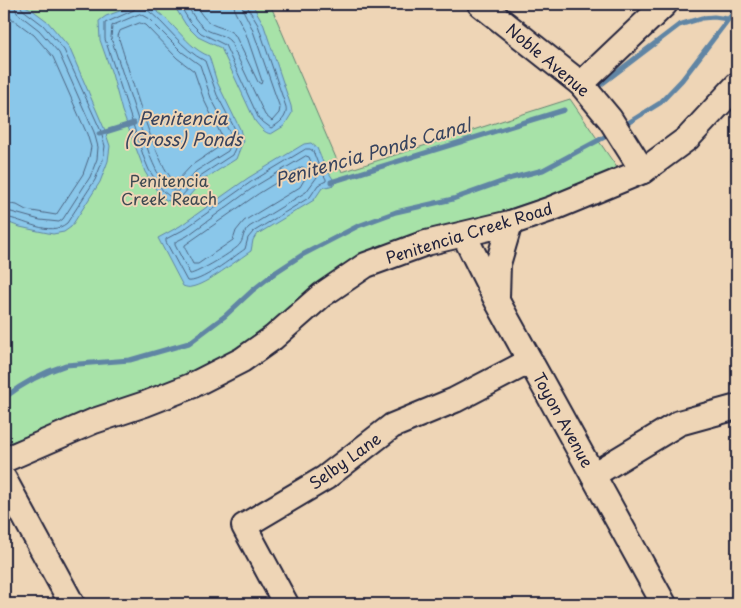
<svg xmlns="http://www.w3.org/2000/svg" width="741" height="608" viewBox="0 0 741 608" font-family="'Playpen Sans',sans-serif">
  <rect width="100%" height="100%" fill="#eed5b6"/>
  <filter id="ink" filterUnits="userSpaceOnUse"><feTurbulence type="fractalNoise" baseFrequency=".02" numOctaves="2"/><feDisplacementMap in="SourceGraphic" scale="10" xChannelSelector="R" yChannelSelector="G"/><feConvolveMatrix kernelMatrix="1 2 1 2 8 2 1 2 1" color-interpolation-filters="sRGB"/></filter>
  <g filter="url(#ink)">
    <path fill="#a7e2a8" stroke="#648272" d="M 4,4 L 68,4 L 69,6 L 76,4 L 270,4 L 342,172 L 570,99 L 620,172 L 459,226 L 320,284 L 231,355 L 189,376 L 102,406 L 4,445 Z"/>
    <g fill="#8ac7ea" stroke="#6085a4">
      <path d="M 4,4 L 21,4 L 31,9 L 47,21 L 69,47 L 104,128 L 110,146 L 108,161 L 100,182 L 71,227 L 64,232 L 53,234 L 38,231 L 20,227 L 4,221 Z"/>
      <path d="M 139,4 C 167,7 182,46 209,56 L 217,82 L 240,129 L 243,141 L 236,159 L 203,180 L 183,203 L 175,203 L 166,200 L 159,194 L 145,172 L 122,111 L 112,74 L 100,40 L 99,21 L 106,16 Z"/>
      <path d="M 173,4 L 252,4 L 263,23 L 291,106 L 292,113 L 284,126 L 271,134 C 264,133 260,127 255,121 L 221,48 L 198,37 L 186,25 Z"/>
      <path d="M 311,143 L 317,148 L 325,167 L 335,182 L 334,185 L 322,188 L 314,200 L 256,235 L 253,240 L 251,251 C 237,260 206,285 191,287 C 189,288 186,287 183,286 L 158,238 L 180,226 L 248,178 L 304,144 Z"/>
    </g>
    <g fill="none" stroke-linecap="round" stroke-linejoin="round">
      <g stroke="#4c6481" stroke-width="1">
        <path d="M 137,4 L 134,10 L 105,23 L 105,39 L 144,158 L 149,170 L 163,191 L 169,196 L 180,198 L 200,176 L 232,155 L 238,142 L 236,131 L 217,95 L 205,61 C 181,49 167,24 146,9 L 144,4"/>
        <path d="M 179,4 L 190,22 L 201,33 L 225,45 L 259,119 L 271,128 C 279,124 288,117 286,107 L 258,25 L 248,8 L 248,4"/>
        <path d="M 186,4 C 192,13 198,26 209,31 C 216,34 224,35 230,41 L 265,115 L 272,121 L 279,113 L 280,108 L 252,28 L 243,10 L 242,4"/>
        <path d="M 195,4 C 199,11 203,18 210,23 C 218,28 228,28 235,35 L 258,82 L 261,84 L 262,81 L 245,31 L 235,12 L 234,4"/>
        <path d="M 140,14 L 149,19 L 182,52 L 200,65 L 211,98 L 230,133 L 232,141 L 228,151 L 196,171 L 177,192 C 163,188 155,168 150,156 L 111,38 L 112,26 Z"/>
        <path d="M 140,23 L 145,25 L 177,58 L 194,71 L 204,100 L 224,141 L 222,145 L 192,165 L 176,182 C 157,173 127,62 118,36 L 120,31 Z"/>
        <path d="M 306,149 L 310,149 L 313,151 L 320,169 L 326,179 L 326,181 L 318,185 L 310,197 L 253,232 L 248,238 L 245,249 C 233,257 200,284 187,281 L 166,242 L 166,239 L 183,230 L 251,182 Z"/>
        <path d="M 306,156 L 309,157 L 317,177 L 306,192 L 249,227 C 241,235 245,237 240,244 C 237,250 196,274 190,274 L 175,245 L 175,242 L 187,236 L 254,187 Z"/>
        <path d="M 302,167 L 305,168 L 307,175 L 300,187 L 244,221 L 236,231 L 233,240 L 198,264 L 193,264 L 185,248 L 185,245 L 258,194 Z"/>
        <path d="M 4,203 L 17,205 L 26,210 L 56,215 L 83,174 L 89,157 L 91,147 L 87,134 L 53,57 L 34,35 L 11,18 L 7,12 L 6,4"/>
        <path d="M 4,210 L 40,220 L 59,222 L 63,219 L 90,177 L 97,159 L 98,147 L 94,132 L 59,53 L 39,30 L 17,13 L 14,4"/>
        <path d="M 4,217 C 24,219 49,238 67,223 L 95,180 L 103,160 L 105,146 L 100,129 L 64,50 L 43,25 L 22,9 L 20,4"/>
      </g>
      <g stroke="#6085a4" stroke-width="5">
        <path d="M 595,89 L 679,25 L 702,18 L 714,17 L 728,19"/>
        <path d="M 623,126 L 660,103 L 682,80 L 737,8"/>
        <path d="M 99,134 L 134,123"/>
        <path d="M 331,182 L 564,110"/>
        <path d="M 4,398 C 22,384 44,372 66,365 L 130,360 L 189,343 L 225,316 L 253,290 L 276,272 L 302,255 L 358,226 L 396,212 L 453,199 L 512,178 L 543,170 L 612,133"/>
      </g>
      <g stroke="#22223b" stroke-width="28">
        <g id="minor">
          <path d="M 480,4 L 581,84 L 610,119 L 643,171"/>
          <path d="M 581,84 L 665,4"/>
          <path d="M 464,235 L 497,301 L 664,604"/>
          <path d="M 497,297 L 498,264 L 510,223"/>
          <path d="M 4,460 L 94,421 L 145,404 L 191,386 L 242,360 L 273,338 L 322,295 L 366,265 L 426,243 L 510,223 L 551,209 L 643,171 L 688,138 L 737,85"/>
          <path d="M 593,475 L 679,423 L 737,407"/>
          <path d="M 4,479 L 72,604"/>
          <path d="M 286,604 L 244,526 L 325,478 L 392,426 L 455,400 L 530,361"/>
        </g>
      </g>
      <use href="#minor" stroke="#eed5b6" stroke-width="24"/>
    </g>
  </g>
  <g text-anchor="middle" stroke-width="4" stroke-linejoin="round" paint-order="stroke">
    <g font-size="16" fill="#22223b" stroke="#eed5b6">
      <text transform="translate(548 60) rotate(40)" y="6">Noble Avenue</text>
      <text transform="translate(469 233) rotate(-17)" y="6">Penitencia Creek Road</text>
      <text transform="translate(563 420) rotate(61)" y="6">Toyon Avenue</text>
      <text transform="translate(345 461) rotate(-36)" y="6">Selby Lane</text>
    </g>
    <g font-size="16" fill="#3d4851" stroke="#eed5b6">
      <text x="169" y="187">Penitencia<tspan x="169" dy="18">Creek Reach</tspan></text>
    </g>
    <g font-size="18" font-style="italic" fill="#37435e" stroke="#eed5b6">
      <text x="183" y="125">Penitencia<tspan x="183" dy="21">(Gross) Ponds</tspan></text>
      <text transform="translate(373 153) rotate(-16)" y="6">Penitencia Ponds Canal</text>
    </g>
  </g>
  <rect width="741" height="608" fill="none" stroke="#eed5b6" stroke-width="20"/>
  <rect x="10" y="10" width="721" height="588" fill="none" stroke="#22223b" stroke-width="2" filter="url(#ink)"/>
</svg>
